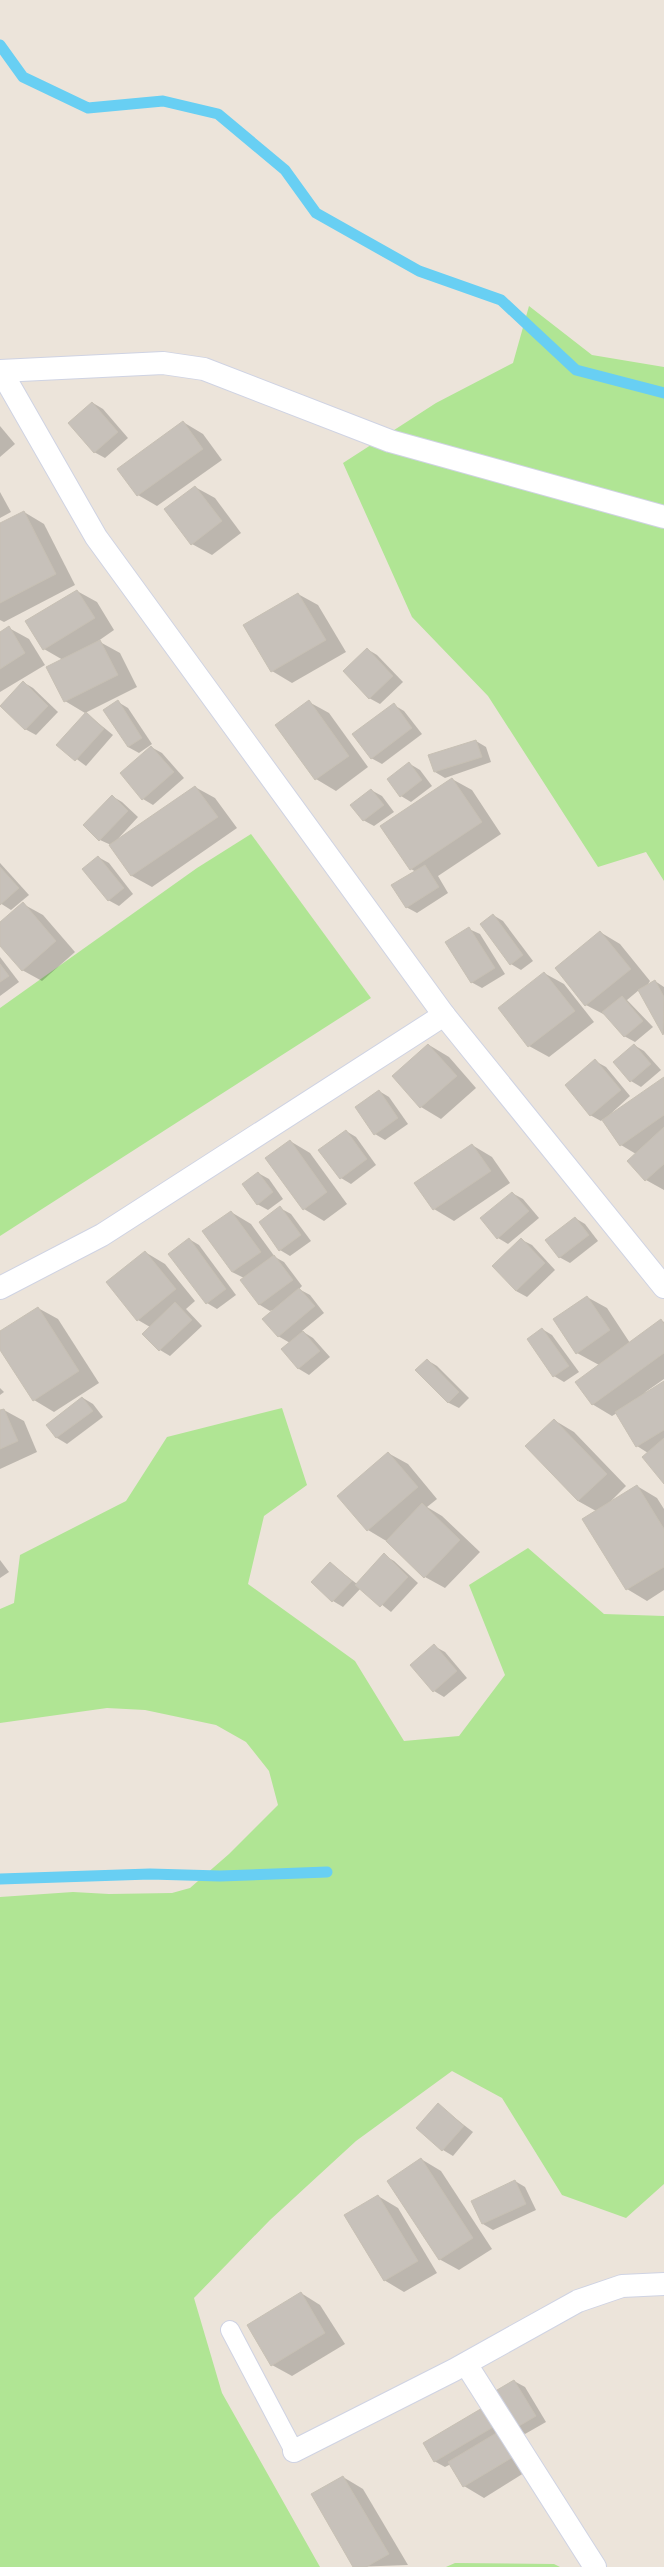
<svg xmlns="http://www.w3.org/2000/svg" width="664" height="2567" viewBox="0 0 664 2567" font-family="Quicksand,sans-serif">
  <rect width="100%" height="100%" fill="#ece4da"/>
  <g fill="#b0e594">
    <path d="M 529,306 L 592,355 L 664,367 L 664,881 L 646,852 L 598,867 L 488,696 L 412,617 L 343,463 L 436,403 L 513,363 Z"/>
    <path d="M 251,834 L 371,998 L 0,1236 L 0,1008 L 197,868 Z"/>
    <path d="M 282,1408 L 307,1485 L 264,1516 L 248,1584 L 355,1661 L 404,1741 L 459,1736 L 505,1675 L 469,1585 L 528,1548 L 604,1614 L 664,1616 L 664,2184 L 626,2218 L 562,2195 L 502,2098 L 452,2071 L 356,2141 L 270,2220 L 194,2298 L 222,2393 L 320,2567 L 0,2567 L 0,1897 L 73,1892 L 109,1894 L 172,1893 L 190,1888 L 229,1854 L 278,1805 L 269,1771 L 246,1742 L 216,1725 L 145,1710 L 107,1708 L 0,1723 L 0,1609 L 14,1603 L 20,1555 L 126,1501 L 167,1437 Z"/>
    <path d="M 455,2563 L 554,2564 L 560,2567 L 446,2567 Z"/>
  </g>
  <g fill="#0003">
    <path d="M 93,403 L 103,409 L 128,438 L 105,458 L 94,452 Z"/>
    <path d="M 183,422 L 203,434 L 222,460 L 157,506 L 138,495 Z"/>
    <path d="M 0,426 L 15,444 L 0,457 Z"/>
    <path d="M 195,487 L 215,498 L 241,533 L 212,555 L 192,544 Z"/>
    <path d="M 0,492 L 11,512 L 0,518 Z"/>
    <path d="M 24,512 L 44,524 L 75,585 L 4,622 L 0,620 L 0,524 Z"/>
    <path d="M 77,591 L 97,602 L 114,630 L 91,646 L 100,642 L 120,653 L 137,687 L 85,713 L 65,701 L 48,668 L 63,660 L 44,649 Z"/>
    <path d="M 298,594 L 318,605 L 346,652 L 292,683 L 272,671 L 244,626 Z"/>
    <path d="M 9,628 L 29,639 L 45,665 L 0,692 L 0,633 Z"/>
    <path d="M 367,649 L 377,655 L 403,682 L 380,704 L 369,698 Z"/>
    <path d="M 23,682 L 33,688 L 58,712 L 36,735 L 25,729 Z"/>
    <path d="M 118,702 L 128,708 L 152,744 L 139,753 L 128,747 Z"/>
    <path d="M 309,702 L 329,713 L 368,767 L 336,791 L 316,779 L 277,725 Z"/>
    <path d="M 394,705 L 404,711 L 422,734 L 382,764 L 371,758 Z"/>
    <path d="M 86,713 L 113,735 L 86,766 L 58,745 Z"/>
    <path d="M 476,741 L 486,747 L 491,762 L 445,778 L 435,772 Z"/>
    <path d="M 151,747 L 162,753 L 184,778 L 153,805 L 143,799 Z"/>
    <path d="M 410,764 L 420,770 L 432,786 L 411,802 L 401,796 Z"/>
    <path d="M 452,779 L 472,790 L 501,834 L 438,876 L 448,893 L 417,913 L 406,907 L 416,872 L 411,869 Z"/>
    <path d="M 195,787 L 215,798 L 237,828 L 152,887 L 132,876 L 111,845 L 100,840 L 112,796 L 122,802 L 138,817 L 115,842 Z"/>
    <path d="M 371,790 L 382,796 L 394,812 L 374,826 L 363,820 Z"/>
    <path d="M 98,857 L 109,863 L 133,894 L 119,906 L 108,900 Z"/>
    <path d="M 0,863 L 29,895 L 11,910 L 0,903 Z"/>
    <path d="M 23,904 L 43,915 L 75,952 L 42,981 L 22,970 L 0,944 L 0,923 Z"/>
    <path d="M 493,915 L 503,921 L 533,961 L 521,970 L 511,964 Z"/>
    <path d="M 469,929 L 480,934 L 505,974 L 482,988 L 471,982 Z"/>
    <path d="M 600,932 L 620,944 L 650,981 L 646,987 L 655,981 L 664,987 L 664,1035 L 639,990 L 627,1000 L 653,1027 L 635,1042 L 624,1036 L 607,1016 L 586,1005 L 556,968 Z"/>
    <path d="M 0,957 L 19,982 L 0,996 Z"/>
    <path d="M 544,973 L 564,984 L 594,1022 L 549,1057 L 529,1046 Z"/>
    <path d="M 429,1045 L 449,1057 L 476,1088 L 441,1119 L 421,1107 Z"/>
    <path d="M 634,1045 L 644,1051 L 661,1070 L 641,1087 L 631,1081 Z"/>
    <path d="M 595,1061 L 606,1067 L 630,1096 L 605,1119 L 664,1078 L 664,1190 L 646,1180 L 636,1154 L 621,1145 L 603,1119 L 601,1121 L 590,1115 Z"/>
    <path d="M 379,1091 L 389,1097 L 408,1124 L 385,1140 L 375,1134 Z"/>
    <path d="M 346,1131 L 356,1137 L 376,1165 L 351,1184 L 341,1178 Z"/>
    <path d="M 290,1141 L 310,1153 L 347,1204 L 324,1221 L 304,1209 L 267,1158 Z"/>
    <path d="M 472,1145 L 492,1157 L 510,1183 L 454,1221 L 434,1209 Z"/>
    <path d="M 258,1173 L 269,1179 L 283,1199 L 268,1210 L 257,1204 Z"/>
    <path d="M 512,1193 L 523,1199 L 539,1218 L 508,1244 L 498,1238 Z"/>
    <path d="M 280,1208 L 291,1214 L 311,1241 L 290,1256 L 280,1250 Z"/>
    <path d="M 231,1212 L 251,1224 L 275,1257 L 284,1262 L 302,1286 L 299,1289 L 310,1295 L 324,1313 L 302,1331 L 313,1338 L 330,1357 L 309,1375 L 299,1369 L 282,1349 L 290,1343 L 278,1336 L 276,1309 L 270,1311 L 260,1305 L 242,1280 L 244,1278 L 232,1272 Z"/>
    <path d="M 575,1218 L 585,1224 L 598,1241 L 570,1263 L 559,1257 Z"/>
    <path d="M 189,1239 L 199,1245 L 236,1295 L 217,1309 L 207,1303 L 170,1254 Z"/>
    <path d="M 522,1240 L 532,1245 L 555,1270 L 527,1297 L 516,1291 Z"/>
    <path d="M 145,1252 L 165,1264 L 195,1301 L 186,1309 L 202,1326 L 170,1356 L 160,1350 L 144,1334 L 150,1327 L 138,1320 L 108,1282 Z"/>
    <path d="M 587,1297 L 607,1308 L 630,1343 L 661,1320 L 664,1322 L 664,1379 L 644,1393 L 664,1383 L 664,1483 L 648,1453 L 637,1446 L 617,1413 L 612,1416 L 592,1404 L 599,1365 L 577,1353 Z"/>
    <path d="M 38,1308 L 58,1319 L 99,1383 L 54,1412 L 34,1400 L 0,1348 L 0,1332 Z"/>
    <path d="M 542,1329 L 552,1335 L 579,1372 L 564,1382 L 554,1376 Z"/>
    <path d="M 427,1360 L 437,1366 L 469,1398 L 459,1408 L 449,1403 L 416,1370 Z"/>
    <path d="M 0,1388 L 4,1392 L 0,1395 Z"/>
    <path d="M 83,1398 L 93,1404 L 103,1417 L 67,1444 L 57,1438 L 47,1425 Z"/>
    <path d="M 4,1410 L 24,1421 L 37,1452 L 0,1469 L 0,1411 Z"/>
    <path d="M 554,1420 L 574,1432 L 626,1486 L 608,1504 L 637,1486 L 657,1498 L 664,1509 L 664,1590 L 647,1601 L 627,1589 L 596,1511 L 578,1501 Z"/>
    <path d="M 388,1453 L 408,1464 L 437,1499 L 427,1507 L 442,1516 L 480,1552 L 445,1588 L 425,1577 L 388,1542 L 368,1530 Z"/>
    <path d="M 384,1555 L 394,1561 L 418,1583 L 391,1612 L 361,1588 L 343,1607 L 333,1601 L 312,1582 L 330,1563 L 357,1584 Z"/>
    <path d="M 0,1560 L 9,1572 L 0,1578 Z"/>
    <path d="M 434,1646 L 445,1652 L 467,1678 L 444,1697 L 434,1691 Z"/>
    <path d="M 438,2105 L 473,2132 L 453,2156 L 443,2150 Z"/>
    <path d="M 421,2159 L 441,2171 L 492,2249 L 459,2270 L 439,2259 Z"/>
    <path d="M 515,2181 L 525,2187 L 536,2210 L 493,2230 L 483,2224 L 472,2202 Z"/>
    <path d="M 378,2196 L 398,2208 L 437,2273 L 404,2292 L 384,2280 Z"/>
    <path d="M 301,2293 L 320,2305 L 345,2344 L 292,2376 L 272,2365 Z"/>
    <path d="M 514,2381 L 525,2387 L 546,2422 L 525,2434 L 515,2428 Z"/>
    <path d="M 484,2408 L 532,2468 L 484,2498 L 464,2486 L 451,2464 L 445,2467 L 434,2461 Z"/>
    <path d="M 343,2477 L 363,2489 L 408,2565 L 354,2567 Z"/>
  </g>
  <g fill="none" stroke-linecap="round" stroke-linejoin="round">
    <g stroke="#68cff3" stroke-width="11">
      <path d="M 0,45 L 23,77 L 88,108 L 163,101 L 218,114 L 285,170 L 316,213 L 419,271 L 501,300 L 576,370 L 664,393"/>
      <path d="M 0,1879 L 150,1874 L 220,1876 L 327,1872"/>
    </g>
  </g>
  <g fill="#c7c1ba" stroke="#c7c0b4">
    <path d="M 92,402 L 118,432 L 94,453 L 68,423 Z"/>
    <path d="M 183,421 L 203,449 L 137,496 L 117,469 Z"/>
    <path d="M 195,486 L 222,521 L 191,545 L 164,509 Z"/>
    <path d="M 24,511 L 56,574 L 0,603 L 0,523 Z"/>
    <path d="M 77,590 L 95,618 L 43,650 L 25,621 Z"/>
    <path d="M 298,593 L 326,640 L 271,672 L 243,625 Z"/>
    <path d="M 9,626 L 25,653 L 0,669 L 0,632 Z"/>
    <path d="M 100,640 L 118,675 L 64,702 L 46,667 Z"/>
    <path d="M 367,648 L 393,676 L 369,699 L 343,671 Z"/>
    <path d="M 23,681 L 48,706 L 25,730 L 0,706 Z"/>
    <path d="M 118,700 L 142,738 L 128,747 L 103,710 Z"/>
    <path d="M 309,700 L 349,756 L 315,780 L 275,725 Z"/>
    <path d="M 394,703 L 412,728 L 371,759 L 352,734 Z"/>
    <path d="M 86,712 L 104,729 L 75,761 L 56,745 Z"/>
    <path d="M 476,740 L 482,757 L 434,772 L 428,755 Z"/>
    <path d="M 151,746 L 174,772 L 142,800 L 120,773 Z"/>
    <path d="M 409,762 L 422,780 L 400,797 L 387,779 Z"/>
    <path d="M 452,778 L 482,822 L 410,870 L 380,826 Z"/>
    <path d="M 195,786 L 218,817 L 131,876 L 109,845 Z"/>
    <path d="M 371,789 L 384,805 L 363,821 L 350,805 Z"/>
    <path d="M 112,795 L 128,811 L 99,841 L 83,825 Z"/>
    <path d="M 98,856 L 124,888 L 108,901 L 82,869 Z"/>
    <path d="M 425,865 L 439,887 L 406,908 L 391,885 Z"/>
    <path d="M 0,867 L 19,888 L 0,905 Z"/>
    <path d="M 23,902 L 56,941 L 22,971 L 0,946 L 0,922 Z"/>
    <path d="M 493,914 L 523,955 L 510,965 L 480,924 Z"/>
    <path d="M 469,927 L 495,968 L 471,983 L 445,942 Z"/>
    <path d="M 600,931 L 631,969 L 585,1006 L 555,968 Z"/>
    <path d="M 0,964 L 9,976 L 0,982 Z"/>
    <path d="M 544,972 L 575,1011 L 528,1047 L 498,1008 Z"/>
    <path d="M 655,980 L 664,997 L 663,1035 L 638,990 Z"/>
    <path d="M 622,996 L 643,1021 L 624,1037 L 602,1012 Z"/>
    <path d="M 428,1044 L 457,1076 L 420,1108 L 392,1076 Z"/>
    <path d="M 634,1044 L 651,1064 L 630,1082 L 613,1062 Z"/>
    <path d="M 595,1059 L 621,1090 L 590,1116 L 565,1085 Z"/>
    <path d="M 664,1077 L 664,1115 L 620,1146 L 602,1120 Z"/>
    <path d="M 379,1090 L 398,1118 L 374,1135 L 355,1107 Z"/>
    <path d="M 664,1127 L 664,1164 L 645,1181 L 627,1161 Z"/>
    <path d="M 346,1130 L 367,1159 L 340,1179 L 318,1150 Z"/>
    <path d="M 290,1140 L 327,1192 L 303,1210 L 265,1158 Z"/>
    <path d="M 472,1144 L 491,1171 L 433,1210 L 414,1183 Z"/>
    <path d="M 258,1172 L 273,1192 L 257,1205 L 242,1184 Z"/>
    <path d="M 512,1192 L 529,1211 L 497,1239 L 480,1218 Z"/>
    <path d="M 280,1206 L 301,1235 L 279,1251 L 259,1222 Z"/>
    <path d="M 231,1211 L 261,1252 L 232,1272 L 202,1231 Z"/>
    <path d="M 575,1217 L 589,1235 L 559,1258 L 545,1240 Z"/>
    <path d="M 189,1238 L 226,1289 L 206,1304 L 168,1254 Z"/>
    <path d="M 521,1238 L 545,1263 L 516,1291 L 492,1266 Z"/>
    <path d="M 145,1251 L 176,1289 L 137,1321 L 106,1282 Z"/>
    <path d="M 274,1255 L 293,1280 L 259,1305 L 240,1280 Z"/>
    <path d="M 299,1288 L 315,1306 L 278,1337 L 262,1319 Z"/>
    <path d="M 587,1296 L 610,1330 L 576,1354 L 553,1319 Z"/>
    <path d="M 175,1302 L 192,1320 L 159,1351 L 142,1334 Z"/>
    <path d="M 38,1307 L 79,1371 L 33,1401 L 0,1350 L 0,1331 Z"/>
    <path d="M 661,1319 L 664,1324 L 664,1353 L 592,1405 L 575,1382 Z"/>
    <path d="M 542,1328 L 569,1366 L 553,1377 L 527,1339 Z"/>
    <path d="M 303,1331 L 320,1351 L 298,1369 L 281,1349 Z"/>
    <path d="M 427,1359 L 459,1392 L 448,1403 L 415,1370 Z"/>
    <path d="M 664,1381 L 664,1430 L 636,1447 L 615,1412 Z"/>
    <path d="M 82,1397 L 93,1411 L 56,1438 L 46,1425 Z"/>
    <path d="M 4,1409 L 18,1441 L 0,1449 L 0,1410 Z"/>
    <path d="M 554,1419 L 607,1474 L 578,1501 L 525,1446 Z"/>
    <path d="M 664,1438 L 664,1484 L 642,1457 Z"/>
    <path d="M 388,1452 L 418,1487 L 367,1531 L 337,1496 Z"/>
    <path d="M 637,1485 L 664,1529 L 664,1567 L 626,1590 L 582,1519 Z"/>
    <path d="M 422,1503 L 460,1540 L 424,1578 L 386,1541 Z"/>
    <path d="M 384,1553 L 408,1577 L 380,1607 L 355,1585 Z"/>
    <path d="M 330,1562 L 352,1581 L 332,1602 L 311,1582 Z"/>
    <path d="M 434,1644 L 457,1671 L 433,1692 L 410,1665 Z"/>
    <path d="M 438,2103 L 464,2126 L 442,2151 L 416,2128 Z"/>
    <path d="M 421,2158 L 473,2238 L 439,2260 L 387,2181 Z"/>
    <path d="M 515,2180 L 526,2204 L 482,2224 L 471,2201 Z"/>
    <path d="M 378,2195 L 418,2261 L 384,2281 L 344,2215 Z"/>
    <path d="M 301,2292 L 325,2333 L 271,2366 L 247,2325 Z"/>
    <path d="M 514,2380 L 536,2416 L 514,2429 L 492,2393 Z"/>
    <path d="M 484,2407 L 495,2426 L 434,2462 L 423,2443 Z"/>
    <path d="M 498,2432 L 513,2457 L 463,2487 L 448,2462 Z"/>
    <path d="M 343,2476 L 389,2554 L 366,2567 L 353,2567 L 311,2494 Z"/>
  </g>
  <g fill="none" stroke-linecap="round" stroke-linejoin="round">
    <g stroke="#cfd3e3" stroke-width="20">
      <path id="lane" d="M 230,2330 L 294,2451"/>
    </g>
    <g stroke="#cfd3e3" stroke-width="24">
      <g id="street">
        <path d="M 1,371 L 96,537 L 444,1015 L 664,1287"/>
        <path d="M 0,1288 L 102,1235 L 444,1015"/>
        <path d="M 466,2364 L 595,2567"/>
        <path d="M 294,2451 L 454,2370 L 578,2301 L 622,2286 L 664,2284"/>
      </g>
    </g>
    <g stroke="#cfd3e3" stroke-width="24">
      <path id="secondary" d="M 0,371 L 163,363 L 204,369 L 390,441 L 664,517"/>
    </g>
    <use href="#lane" stroke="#fff" stroke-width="18"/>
    <use href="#street" stroke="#fff" stroke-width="22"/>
    <use href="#secondary" stroke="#fff" stroke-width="22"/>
  </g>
</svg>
